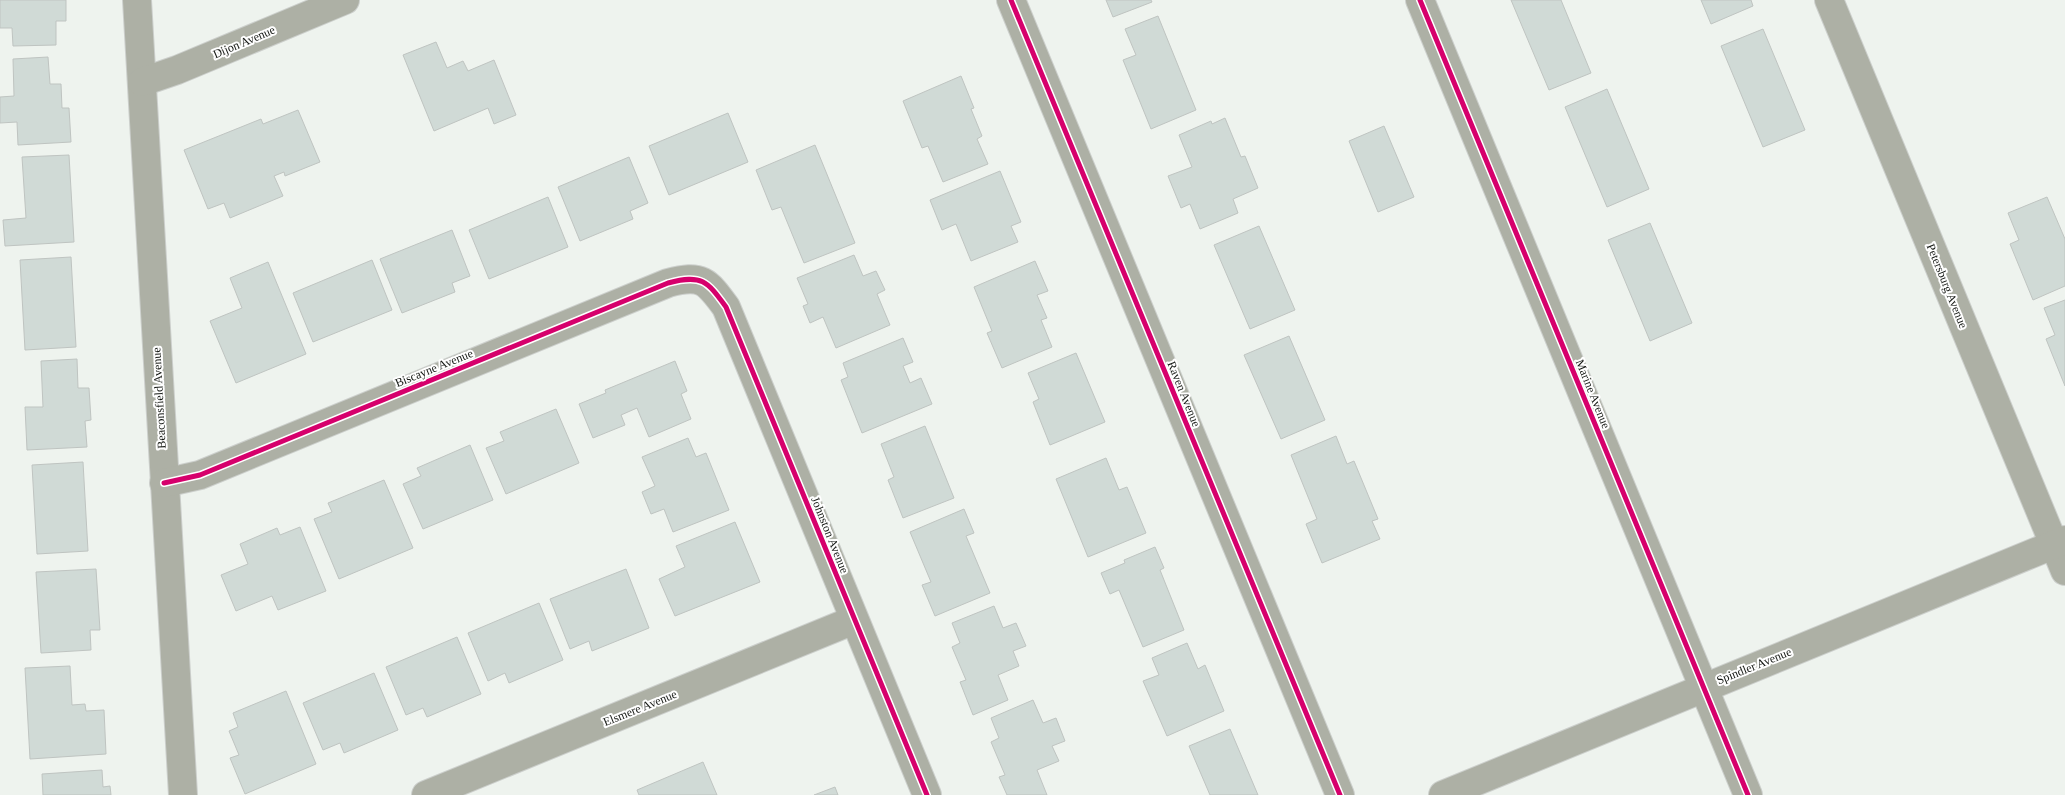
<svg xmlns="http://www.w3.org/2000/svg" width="2065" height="795" viewBox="0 0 2065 795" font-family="Georgia,serif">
  <rect width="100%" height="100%" fill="#eef3ee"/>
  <g fill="#d0dad6" stroke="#bfc4c1">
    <path d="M 0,0 L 66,0 L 66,21 L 56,21 L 56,45 L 13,46 L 12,28 L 0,28 Z"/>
    <path d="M 1106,0 L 1151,0 L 1152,2 L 1113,17 Z"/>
    <path d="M 1511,0 L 1561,0 L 1591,73 L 1549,90 Z"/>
    <path d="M 1701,0 L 1751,0 L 1753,6 L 1711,24 Z"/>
    <path d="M 1158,16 L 1196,110 L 1151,129 L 1123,60 L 1136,55 L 1125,29 Z"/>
    <path d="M 1763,29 L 1805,130 L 1763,147 L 1721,46 Z"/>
    <path d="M 436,42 L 447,68 L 463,61 L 468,71 L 494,60 L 516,115 L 494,124 L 488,108 L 434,131 L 403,55 Z"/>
    <path d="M 48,57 L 50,84 L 61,84 L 62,108 L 69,108 L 71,142 L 18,145 L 17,122 L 0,123 L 0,97 L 14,96 L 13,59 Z"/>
    <path d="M 961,76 L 974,108 L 971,109 L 982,136 L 977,139 L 988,164 L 943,182 L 928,146 L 922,148 L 903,101 Z"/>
    <path d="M 1607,89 L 1649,189 L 1607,207 L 1565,107 Z"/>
    <path d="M 298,110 L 320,162 L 285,176 L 284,172 L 274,176 L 283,196 L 230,218 L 224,203 L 208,209 L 184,150 L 261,119 L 263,124 Z"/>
    <path d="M 728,113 L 748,162 L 669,195 L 649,146 Z"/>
    <path d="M 1225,118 L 1241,157 L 1245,156 L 1258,188 L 1233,199 L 1238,213 L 1200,229 L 1190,204 L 1181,208 L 1168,176 L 1192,167 L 1179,135 L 1211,121 L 1212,124 Z"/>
    <path d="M 1384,126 L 1414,197 L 1378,212 L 1349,141 Z"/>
    <path d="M 815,145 L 855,243 L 804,263 L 781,207 L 772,210 L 756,170 Z"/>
    <path d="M 69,155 L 74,242 L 5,246 L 3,220 L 26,218 L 22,157 Z"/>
    <path d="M 629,157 L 648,203 L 630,211 L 633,219 L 580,241 L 558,187 Z"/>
    <path d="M 1000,171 L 1021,222 L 1011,226 L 1018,242 L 971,261 L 956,224 L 942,230 L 930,200 Z"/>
    <path d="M 548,197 L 568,247 L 489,279 L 469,230 Z"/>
    <path d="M 2047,197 L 2065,239 L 2065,286 L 2033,300 L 2010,244 L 2019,240 L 2008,213 Z"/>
    <path d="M 1650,223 L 1692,323 L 1650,341 L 1608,240 Z"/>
    <path d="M 1259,226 L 1295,310 L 1250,329 L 1214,245 Z"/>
    <path d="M 452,230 L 470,276 L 452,283 L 455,292 L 402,313 L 380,259 Z"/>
    <path d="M 854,255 L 863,276 L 876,271 L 885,290 L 877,294 L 890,325 L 836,348 L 823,317 L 810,323 L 803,306 L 808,304 L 797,278 Z"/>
    <path d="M 71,257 L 76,347 L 25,350 L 20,260 Z"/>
    <path d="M 372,260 L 392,310 L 313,342 L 293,293 Z"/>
    <path d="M 1035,261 L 1048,291 L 1037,295 L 1047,318 L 1041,320 L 1052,347 L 1002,368 L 987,333 L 992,331 L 974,287 Z"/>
    <path d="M 268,262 L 306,354 L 236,383 L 210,321 L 242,308 L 230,278 Z"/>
    <path d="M 2065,300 L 2065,386 L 2046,339 L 2055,335 L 2044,308 Z"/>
    <path d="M 1289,336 L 1325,420 L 1281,439 L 1244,355 Z"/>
    <path d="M 903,338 L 913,362 L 903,366 L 910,383 L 921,378 L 932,404 L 862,433 L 841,380 L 848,377 L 843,363 Z"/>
    <path d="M 1076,353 L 1105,422 L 1050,445 L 1033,402 L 1039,399 L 1028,373 Z"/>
    <path d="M 77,359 L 78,388 L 89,388 L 91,420 L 85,421 L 87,447 L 27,450 L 25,407 L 43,407 L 41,361 Z"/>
    <path d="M 675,361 L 687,391 L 681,394 L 691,419 L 649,437 L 637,408 L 621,415 L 625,425 L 593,438 L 579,404 L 606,393 L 605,390 Z"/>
    <path d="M 556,409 L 579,463 L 506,494 L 486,448 L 504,441 L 500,432 Z"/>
    <path d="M 925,426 L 954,498 L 903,518 L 888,480 L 894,477 L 881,444 Z"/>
    <path d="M 1336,436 L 1347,464 L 1354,461 L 1378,519 L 1372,521 L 1380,539 L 1322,563 L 1306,524 L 1317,519 L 1291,455 Z"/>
    <path d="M 688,438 L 696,457 L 706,453 L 729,510 L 673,532 L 664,509 L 651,514 L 642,492 L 655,486 L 642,457 Z"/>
    <path d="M 470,445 L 493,500 L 423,529 L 403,484 L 421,476 L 417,468 Z"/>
    <path d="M 1106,458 L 1119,490 L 1127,487 L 1146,533 L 1088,557 L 1056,479 Z"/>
    <path d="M 83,462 L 88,551 L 37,554 L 32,465 Z"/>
    <path d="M 384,480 L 413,548 L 339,579 L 314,519 L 332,512 L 328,503 Z"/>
    <path d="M 964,509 L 974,533 L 966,536 L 990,593 L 935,616 L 922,585 L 931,582 L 910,532 Z"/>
    <path d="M 735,522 L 760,582 L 675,616 L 659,579 L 685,567 L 676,546 Z"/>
    <path d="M 300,527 L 326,591 L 278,610 L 272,596 L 236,611 L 221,575 L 248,564 L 240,544 L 277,528 L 280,535 Z"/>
    <path d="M 1155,547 L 1164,568 L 1160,570 L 1184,630 L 1143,647 L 1119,590 L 1110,594 L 1101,573 L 1125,563 L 1124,560 Z"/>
    <path d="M 96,569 L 100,630 L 90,630 L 91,650 L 41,653 L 36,572 Z"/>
    <path d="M 626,569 L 649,628 L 592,651 L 589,641 L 570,649 L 550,599 Z"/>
    <path d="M 539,603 L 563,660 L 509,683 L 505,673 L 488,681 L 468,633 Z"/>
    <path d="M 994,606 L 1003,628 L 1016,623 L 1026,646 L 1013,651 L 1019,666 L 998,675 L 1008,700 L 973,715 L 960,682 L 966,680 L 952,647 L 960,643 L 952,623 Z"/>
    <path d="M 457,637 L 481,694 L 427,717 L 423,708 L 406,715 L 386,667 Z"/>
    <path d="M 1187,643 L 1198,669 L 1205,665 L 1224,711 L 1167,736 L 1143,681 L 1159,675 L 1152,658 Z"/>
    <path d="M 70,666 L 72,705 L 85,704 L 86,711 L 104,710 L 106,754 L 30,759 L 25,668 Z"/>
    <path d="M 374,673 L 398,730 L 344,753 L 340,743 L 323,750 L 303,703 Z"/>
    <path d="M 286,691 L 316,764 L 245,794 L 230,758 L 239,755 L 229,731 L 238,727 L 233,713 Z"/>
    <path d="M 1033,700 L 1043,723 L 1056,718 L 1065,741 L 1052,746 L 1059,761 L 1037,770 L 1047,795 L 1007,795 L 999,777 L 1005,775 L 991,742 L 999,738 L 991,718 Z"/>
    <path d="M 1230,729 L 1258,795 L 1210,795 L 1189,746 Z"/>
    <path d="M 703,762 L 717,795 L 639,795 L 637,790 Z"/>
    <path d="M 102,770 L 103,787 L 110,786 L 111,795 L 43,795 L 42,774 Z"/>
    <path d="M 835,787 L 838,795 L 814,795 Z"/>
  </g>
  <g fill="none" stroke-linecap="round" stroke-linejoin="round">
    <g stroke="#cccfcc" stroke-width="30">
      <g id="street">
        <path d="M 137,0 L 183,795"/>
        <path d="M 1011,0 L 1340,795"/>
        <path d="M 1420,0 L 1748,795"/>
        <path d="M 1829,0 L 2065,571"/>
        <path d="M 142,82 L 177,70 L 345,0"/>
        <path d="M 164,483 L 200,475 L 668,283 C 702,274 707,281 726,307 L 927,795"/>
        <path d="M 426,795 L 854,620"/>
        <path d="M 1443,795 L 2065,540"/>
      </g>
    </g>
    <use href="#street" stroke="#adb0a5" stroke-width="28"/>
    <g stroke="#fff" stroke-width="8">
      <g id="cycleway">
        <path d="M 1011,0 L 1340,795"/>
        <path d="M 1420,0 L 1748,795"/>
        <path d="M 164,483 L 200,475 L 668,283 C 702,274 707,281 726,307 L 927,795"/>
      </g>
    </g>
    <use href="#cycleway" stroke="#d6006c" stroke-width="5"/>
  </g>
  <g text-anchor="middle" stroke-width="4" stroke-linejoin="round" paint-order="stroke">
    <g font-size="12" fill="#141713" stroke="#fff">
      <text transform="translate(244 42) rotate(-23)" y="4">Dijon Avenue</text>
      <text transform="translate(1947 286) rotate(68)" y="4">Petersburg Avenue</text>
      <text transform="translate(434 368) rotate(-22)" y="4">Biscayne Avenue</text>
      <text transform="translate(1184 394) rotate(68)" y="4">Raven Avenue</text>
      <text transform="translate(1593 394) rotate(68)" y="4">Marine Avenue</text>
      <text transform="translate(159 398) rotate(-93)" y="4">Beaconsfield Avenue</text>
      <text transform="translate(830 535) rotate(68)" y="4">Johnston Avenue</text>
      <text transform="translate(1754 666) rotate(-22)" y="4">Spindler Avenue</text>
      <text transform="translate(640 708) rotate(-22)" y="4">Elsmere Avenue</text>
    </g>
  </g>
</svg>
